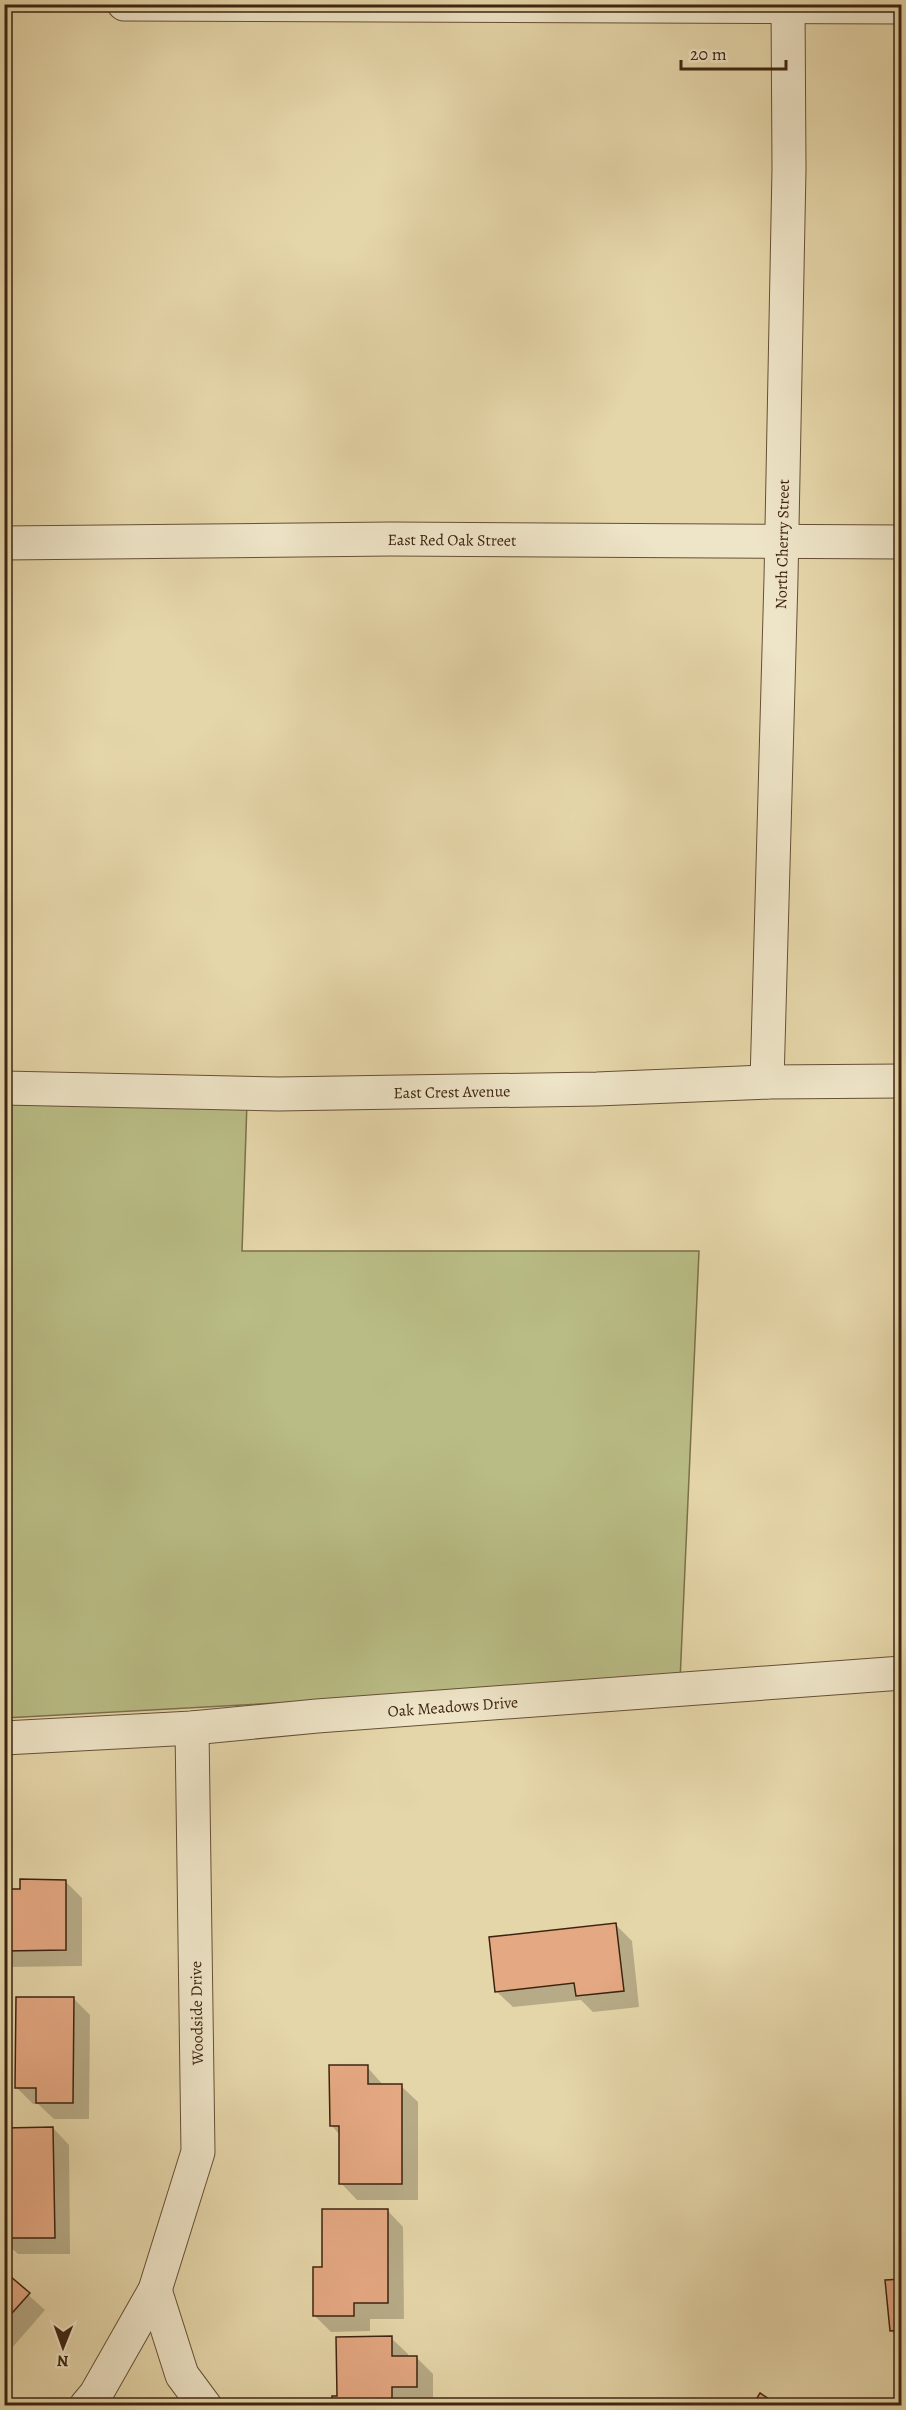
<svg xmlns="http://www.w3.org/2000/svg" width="906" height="2410" viewBox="0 0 906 2410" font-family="Alegreya,serif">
  <rect width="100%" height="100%" fill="#e5d6a9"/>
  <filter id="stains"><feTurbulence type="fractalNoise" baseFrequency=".00333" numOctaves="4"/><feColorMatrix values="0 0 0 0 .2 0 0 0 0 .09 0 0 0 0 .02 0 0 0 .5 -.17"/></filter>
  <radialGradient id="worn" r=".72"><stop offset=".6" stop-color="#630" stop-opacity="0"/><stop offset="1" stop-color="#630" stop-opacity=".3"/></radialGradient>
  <path fill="#b9bc85" stroke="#7b704a" stroke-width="1.5" d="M 5,1101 L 247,1102 L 242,1251 L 699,1251 L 680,1681 L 5,1718 Z"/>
  <g fill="#0003">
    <path d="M 65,1881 L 82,1898 L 82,1966 L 4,1967 L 4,1890 L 22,1890 Z"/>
    <path d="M 615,1924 L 632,1941 L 639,2007 L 593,2012 L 581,2000 L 513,2007 L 496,1991 Z"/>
    <path d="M 73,1998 L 90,2015 L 89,2119 L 54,2119 L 38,2104 L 33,2104 L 16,2087 Z"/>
    <path d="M 367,2067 L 384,2086 L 401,2086 L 418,2102 L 418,2200 L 357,2200 L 341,2183 L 340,2135 L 331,2125 Z"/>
    <path d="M 53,2128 L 69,2145 L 70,2254 L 18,2254 L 4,2241 L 4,2129 Z"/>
    <path d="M 387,2210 L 403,2227 L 404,2319 L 370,2319 L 370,2331 L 331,2332 L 314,2315 L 324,2269 Z"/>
    <path d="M 4,2273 L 45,2310 L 4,2357 Z"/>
    <path d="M 902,2281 L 902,2341 L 891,2331 Z"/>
    <path d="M 391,2338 L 408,2354 L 408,2357 L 416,2357 L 433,2374 L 433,2403 L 408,2403 L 408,2406 L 334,2406 Z"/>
  </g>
  <g fill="#e4a882" stroke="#3d2410" stroke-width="1.5">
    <path d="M 20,1879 L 66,1880 L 66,1950 L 4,1951 L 4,1889 L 20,1889 Z"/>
    <path d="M 616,1923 L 624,1991 L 576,1996 L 574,1983 L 495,1992 L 489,1937 Z"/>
    <path d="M 16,1997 L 74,1997 L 73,2103 L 36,2103 L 36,2088 L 15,2088 Z"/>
    <path d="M 329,2065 L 368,2065 L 368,2084 L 402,2084 L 402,2184 L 339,2184 L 339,2126 L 330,2126 Z"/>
    <path d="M 53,2127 L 55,2238 L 4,2238 L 4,2128 Z"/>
    <path d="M 322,2209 L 388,2209 L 388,2303 L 354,2303 L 354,2316 L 313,2316 L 313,2267 L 322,2267 Z"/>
    <path d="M 4,2271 L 30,2293 L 4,2322 Z"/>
    <path d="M 902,2279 L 902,2330 L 890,2331 L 885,2280 Z"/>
    <path d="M 392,2336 L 392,2356 L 417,2356 L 417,2387 L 392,2387 L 392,2406 L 332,2406 L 332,2396 L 337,2396 L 336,2337 Z"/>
    <path d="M 760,2393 L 780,2406 L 752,2406 Z"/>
  </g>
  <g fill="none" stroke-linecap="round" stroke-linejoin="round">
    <g stroke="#675036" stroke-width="35">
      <g id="minor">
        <path d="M 124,4 L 902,7"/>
        <path id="s1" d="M 4,543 L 391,539 L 902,542"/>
        <path id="s2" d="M 767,1082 L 781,578 L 789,169 L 788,4"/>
        <path id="s3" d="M 4,1088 L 278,1094 L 597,1089 L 767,1082 L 902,1081"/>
        <path d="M 155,2290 L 182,2375 L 205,2406"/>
        <path d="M 86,2406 L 96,2394 L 155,2290 L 198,2152 L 192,1728"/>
      </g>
    </g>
    <g stroke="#675036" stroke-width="35">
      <g id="tertiary">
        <path id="s4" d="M 4,1738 L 192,1728 L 317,1716 L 902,1673"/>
      </g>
    </g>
    <use href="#minor" stroke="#eee4c7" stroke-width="33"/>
    <use href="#tertiary" stroke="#eee4c7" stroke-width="33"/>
  </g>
  <g text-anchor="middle" stroke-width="4.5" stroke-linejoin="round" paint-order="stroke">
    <g font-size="16" fill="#3d2410" stroke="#eee4c7">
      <text dy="6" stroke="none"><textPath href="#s1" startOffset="448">East Red Oak Street</textPath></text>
      <text dy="6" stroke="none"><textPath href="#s2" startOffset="538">North Cherry Street</textPath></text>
      <text dy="6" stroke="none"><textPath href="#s3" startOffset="448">East Crest Avenue</textPath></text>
      <text dy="6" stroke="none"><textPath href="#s4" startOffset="450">Oak Meadows Drive</textPath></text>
      <text transform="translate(196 2013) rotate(-91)" y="6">Woodside Drive</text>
    </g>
  </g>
  <rect width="906" height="2410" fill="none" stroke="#e5d6a9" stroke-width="24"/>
  <rect x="6" y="6" width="894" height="2398" fill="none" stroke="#3d2410" stroke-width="3"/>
  <rect x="12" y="12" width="882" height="2386" fill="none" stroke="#3d2410" stroke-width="1.5"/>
  <g transform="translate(63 2347) rotate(181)" stroke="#eee4c7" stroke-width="4.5" paint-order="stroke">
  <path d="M0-4.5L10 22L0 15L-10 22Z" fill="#3d2410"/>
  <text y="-9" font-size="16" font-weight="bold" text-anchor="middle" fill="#3d2410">N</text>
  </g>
  <path d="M681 60v9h105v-9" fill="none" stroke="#3d2410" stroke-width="3"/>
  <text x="690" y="60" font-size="18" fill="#3d2410" stroke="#eee4c7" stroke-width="4.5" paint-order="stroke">20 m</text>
  <rect width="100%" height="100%" filter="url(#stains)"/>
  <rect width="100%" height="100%" fill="url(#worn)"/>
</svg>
